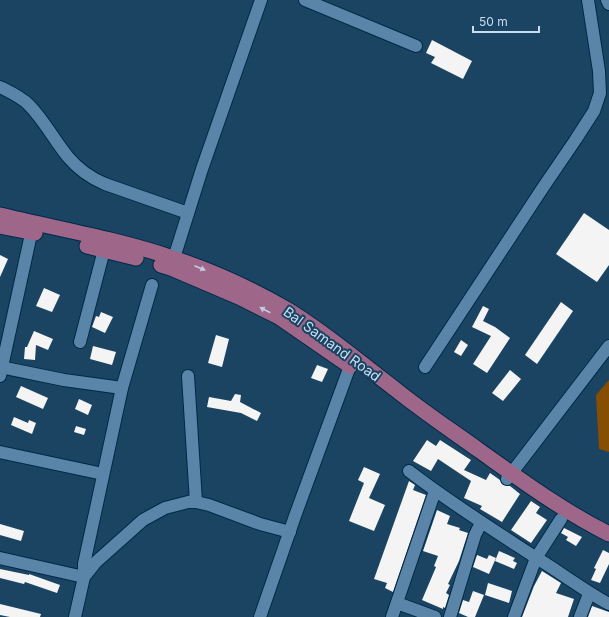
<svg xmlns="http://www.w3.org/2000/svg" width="609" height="617" viewBox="0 0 609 617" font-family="Inter,sans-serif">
  <rect width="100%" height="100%" fill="#1b4463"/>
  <path fill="#854e00" d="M 609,380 L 609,452 L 599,449 L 596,395 Z"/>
  <g fill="#f4f4f4">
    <path d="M 432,40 L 472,61 L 463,79 L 431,63 L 435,57 L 426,53 Z"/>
    <path d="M 584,213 L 609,230 L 609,265 L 597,282 L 556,254 Z"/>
    <path d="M 0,255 L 8,259 L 0,277 Z"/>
    <path d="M 44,288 L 60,295 L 52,312 L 36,306 Z"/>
    <path d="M 561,302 L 573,311 L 537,364 L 525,355 Z"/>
    <path d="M 483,306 L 489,309 L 483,321 L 495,327 L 510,338 L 487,373 L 473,364 L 491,336 L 472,327 Z"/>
    <path d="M 101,312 L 113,317 L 105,333 L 92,327 L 96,316 L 99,317 Z"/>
    <path d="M 34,331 L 53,339 L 48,350 L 36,345 L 35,360 L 24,359 L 25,347 L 27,347 Z"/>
    <path d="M 216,335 L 229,339 L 222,367 L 208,363 Z"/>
    <path d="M 461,340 L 468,345 L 461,356 L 454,352 Z"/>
    <path d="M 93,346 L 116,352 L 112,365 L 90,359 Z"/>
    <path d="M 317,365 L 328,369 L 322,382 L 311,378 Z"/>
    <path d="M 510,370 L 521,379 L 503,401 L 492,393 Z"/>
    <path d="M 21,386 L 48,398 L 43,409 L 16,397 Z"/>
    <path d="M 235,394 L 241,395 L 240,402 L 261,413 L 257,421 L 241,413 L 207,407 L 209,397 L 231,401 Z"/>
    <path d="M 79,399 L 92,405 L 88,415 L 75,409 Z"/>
    <path d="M 14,417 L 28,423 L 29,420 L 36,423 L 32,434 L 11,425 Z"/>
    <path d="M 76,426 L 86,429 L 84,435 L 74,432 Z"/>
    <path d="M 427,440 L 436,446 L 440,440 L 471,460 L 464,470 L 486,480 L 490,473 L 500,480 L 503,485 L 510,486 L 520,494 L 502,522 L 480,509 L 482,506 L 464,498 L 471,481 L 438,459 L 431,471 L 413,461 Z"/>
    <path d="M 364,467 L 380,474 L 369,498 L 385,505 L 374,531 L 349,521 L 364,483 L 358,480 Z"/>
    <path d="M 409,481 L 415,485 L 413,490 L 426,495 L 393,592 L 385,588 L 387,583 L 374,579 Z"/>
    <path d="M 531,501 L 540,507 L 536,513 L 547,520 L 531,543 L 511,530 Z"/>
    <path d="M 437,510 L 450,516 L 447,524 L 460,528 L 459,530 L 468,533 L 459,561 L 448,584 L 450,585 L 446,593 L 449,595 L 445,608 L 443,607 L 443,609 L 422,600 L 436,567 L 434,566 L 438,556 L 423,551 Z"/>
    <path d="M 0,524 L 24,531 L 21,541 L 0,535 Z"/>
    <path d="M 564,528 L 582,537 L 576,546 L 566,540 L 568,537 L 561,533 Z"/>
    <path d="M 603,550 L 609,553 L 609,564 L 600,583 L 591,580 L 596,569 L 594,568 Z"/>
    <path d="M 499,551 L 515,558 L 513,561 L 517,563 L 514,569 L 495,561 Z"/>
    <path d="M 477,555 L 487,559 L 489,555 L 496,558 L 489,574 L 473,567 Z"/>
    <path d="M 0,569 L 29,575 L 29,574 L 60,585 L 57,593 L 25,582 L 24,584 L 0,578 Z"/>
    <path d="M 542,571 L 561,583 L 556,593 L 574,599 L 568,617 L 522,617 L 534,586 Z"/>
    <path d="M 488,583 L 512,591 L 509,603 L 485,595 Z"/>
    <path d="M 473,591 L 484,595 L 475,617 L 468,617 L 459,613 L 463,600 L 469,602 Z"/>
    <path d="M 0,604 L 41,614 L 40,617 L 10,617 L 0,615 Z"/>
    <path d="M 592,606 L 609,612 L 609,617 L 588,617 Z"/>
  </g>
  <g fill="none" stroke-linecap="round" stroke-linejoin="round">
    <g stroke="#002947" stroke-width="14">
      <g id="minor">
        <path d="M 305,0 L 416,46"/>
        <path d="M 607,0 L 609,4"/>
        <path d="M 0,87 C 10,92 21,97 29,105 C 44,120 54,140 68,157 C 78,169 91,178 105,184 L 188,213"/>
        <path d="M 174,258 L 202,169 L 261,0"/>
        <path d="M 80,342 L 104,250"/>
        <path d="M 0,367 L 64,380 L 122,388"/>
        <path d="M 425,367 L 542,189 L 576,139 L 594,111 L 600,93 L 599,71 L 588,0"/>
        <path d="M 0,376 L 33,225"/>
        <path d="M 188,376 L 196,502"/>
        <path d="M 0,452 L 103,474"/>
        <path d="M 409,471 C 449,502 492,529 535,557 C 560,572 583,590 609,604"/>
        <path d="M 507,479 L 609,346"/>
        <path d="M 0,558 L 84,577 L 84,564 L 122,388 L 152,285"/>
        <path d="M 397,603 L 435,617"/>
        <path d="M 75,617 L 84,577 L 96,562 L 143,520 L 165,508 L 192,501 L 209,505 L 260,524 L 290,532"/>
        <path d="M 260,617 L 295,516 L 350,366"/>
        <path d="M 392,617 L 435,491"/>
        <path d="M 450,617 L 475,535 L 481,523"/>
        <path d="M 514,617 L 536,558 L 561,519"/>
        <path d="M 580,617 L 589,594"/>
      </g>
    </g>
    <g stroke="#002947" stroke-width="17">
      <g id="major">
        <path d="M 0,215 C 58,229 117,239 173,258 C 212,271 252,289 288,310 C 326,333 359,362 395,389 C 422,411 451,430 480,451 C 521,480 563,511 609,534"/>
        <path d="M 0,226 L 35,233"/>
        <path d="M 87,246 L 136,258"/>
        <path d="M 161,265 L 171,268 L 239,297 L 279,317 L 350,366"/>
      </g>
    </g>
    <use href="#minor" stroke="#5b85a8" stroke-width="12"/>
    <use href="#major" stroke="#9e6789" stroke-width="15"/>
  </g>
  <defs><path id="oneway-solid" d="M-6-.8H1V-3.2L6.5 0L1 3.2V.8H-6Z"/></defs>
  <g fill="#c2cbe1">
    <use href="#oneway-solid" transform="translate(200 268) rotate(23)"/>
    <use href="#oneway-solid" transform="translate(265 310) rotate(-153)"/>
  </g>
  <g text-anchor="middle" stroke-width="4" stroke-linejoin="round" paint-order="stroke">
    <g font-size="14" fill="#c8ddf1" stroke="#1b4463">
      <text transform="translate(332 344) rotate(36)" y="5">Bal Samand Road</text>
    </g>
  </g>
  <path d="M473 26v6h66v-6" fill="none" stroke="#c8ddf1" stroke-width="2"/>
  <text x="479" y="26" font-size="12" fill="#c8ddf1" stroke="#1b4463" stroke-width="3" paint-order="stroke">50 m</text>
</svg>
